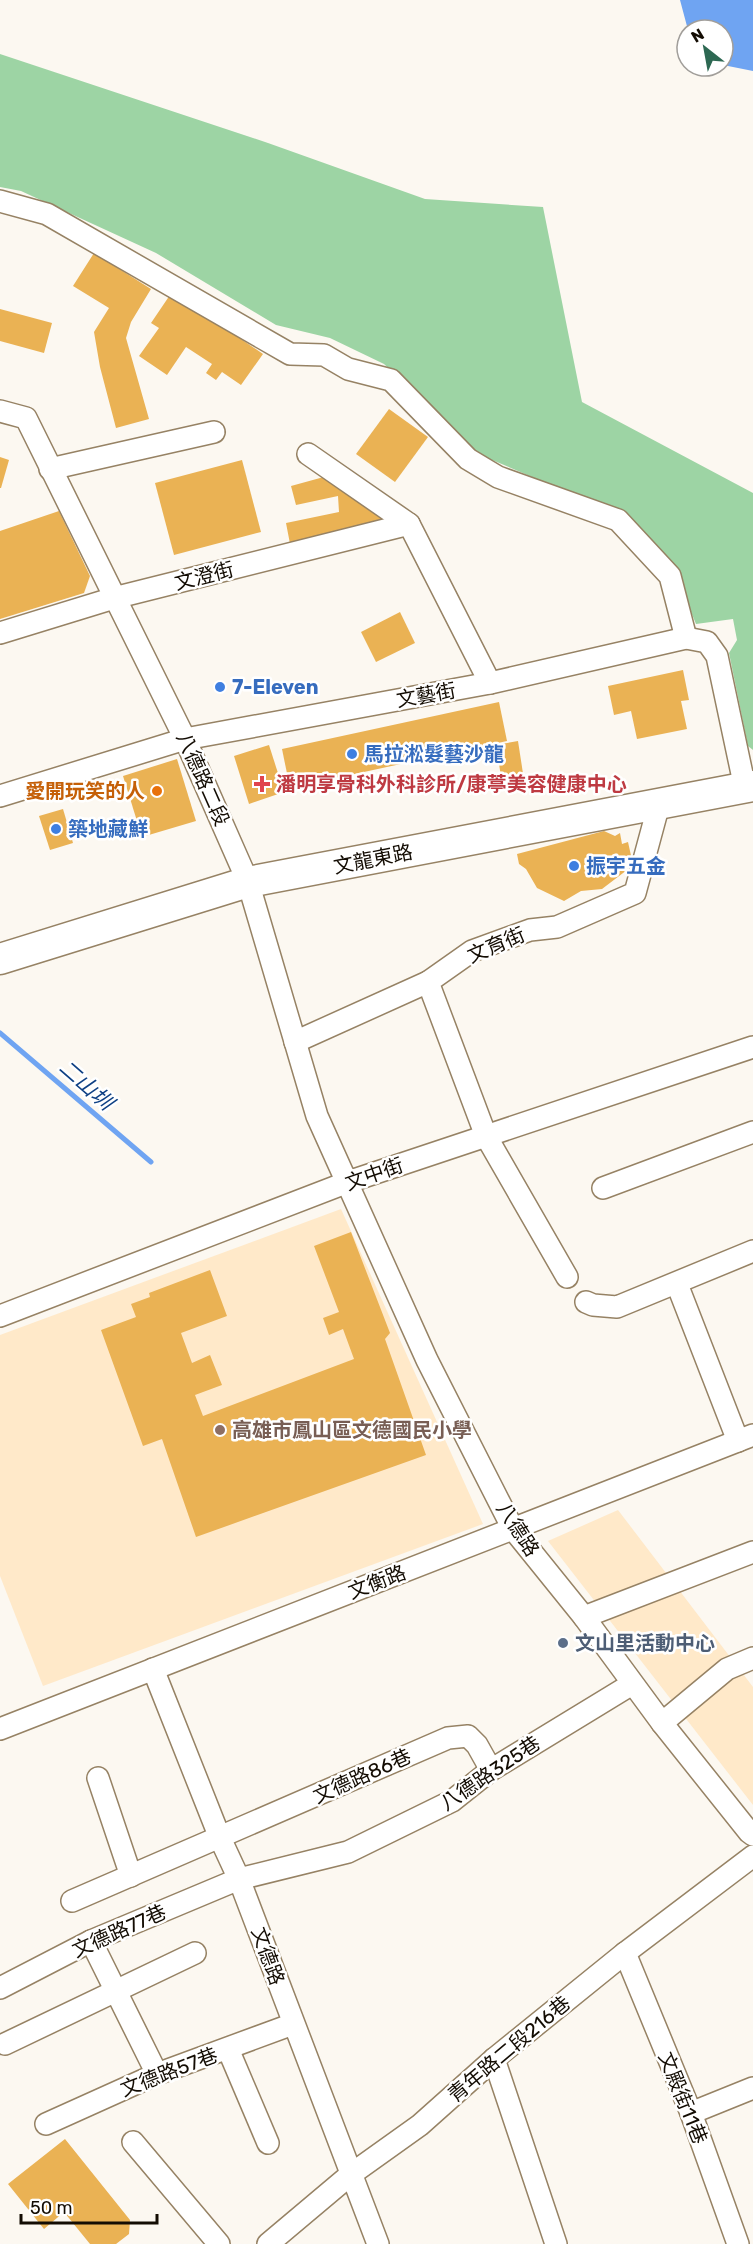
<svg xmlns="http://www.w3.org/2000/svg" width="753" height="2244" viewBox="0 0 753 2244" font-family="Rubik,'Noto Sans TC',sans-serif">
  <rect width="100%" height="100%" fill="#fcf8f1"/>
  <g fill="#ffe9c9">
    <path d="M 341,1209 L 483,1524 L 43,1686 L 0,1576 L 0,1335 Z"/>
    <path d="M 618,1510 L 753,1687 L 753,1805 L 548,1541 Z"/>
  </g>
  <path fill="#9dd4a4" d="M 0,54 L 268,143 L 425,199 L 543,207 L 582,402 L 753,493 L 753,750 L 748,746 L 729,653 L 737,640 L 733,619 L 696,624 L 675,573 L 626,517 L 478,454 L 384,364 L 330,338 L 276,325 L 156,253 L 21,191 L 0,187 Z"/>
  <path fill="#6fa4f2" d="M 680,0 L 753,0 L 753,71 L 723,65 L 723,30 L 688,30 Z"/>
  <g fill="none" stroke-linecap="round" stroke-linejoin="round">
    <path stroke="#6fa4f2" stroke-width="5" d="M 0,1033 L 151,1162"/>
  </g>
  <g fill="#eab254">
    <path d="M 94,253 L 151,289 L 131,322 L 126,338 L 149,419 L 116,428 L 100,367 L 94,332 L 109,308 L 73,286 Z"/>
    <path d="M 172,292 L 263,354 L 241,385 L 222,372 L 216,380 L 206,373 L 212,364 L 186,347 L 167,375 L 139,356 L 159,328 L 151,323 Z"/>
    <path d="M 0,309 L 52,323 L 44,353 L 0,341 Z"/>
    <path d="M 389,409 L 428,437 L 395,482 L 356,454 Z"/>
    <path d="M 0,457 L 9,460 L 1,488 L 0,488 Z"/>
    <path d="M 242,460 L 261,532 L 174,555 L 155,483 Z"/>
    <path d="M 331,475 L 383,517 L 383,521 L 291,549 L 286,523 L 339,512 L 338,496 L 296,505 L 291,486 Z"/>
    <path d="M 59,511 L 90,576 L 84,593 L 0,619 L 0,531 Z"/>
    <path d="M 400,612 L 415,643 L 376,662 L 361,632 Z"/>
    <path d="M 683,670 L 689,700 L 681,701 L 687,729 L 637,739 L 631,711 L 614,715 L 608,686 Z"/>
    <path d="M 499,702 L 507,741 L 290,788 L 282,749 Z"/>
    <path d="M 518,741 L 524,780 L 502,783 L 496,745 Z"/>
    <path d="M 269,745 L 284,792 L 249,804 L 234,756 Z"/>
    <path d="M 177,759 L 196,821 L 142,837 L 123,776 Z"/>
    <path d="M 63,809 L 73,843 L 50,850 L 39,816 Z"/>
    <path d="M 604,831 L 615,836 L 620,833 L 622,844 L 628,842 L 632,860 L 625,861 L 627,870 L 602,889 L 581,891 L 564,901 L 537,888 L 526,869 L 519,864 L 517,854 Z"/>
    <path d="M 351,1232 L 390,1333 L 385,1339 L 426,1455 L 196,1537 L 162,1439 L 143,1446 L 101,1330 L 136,1317 L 131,1304 L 150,1297 L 149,1293 L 210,1270 L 227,1316 L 181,1333 L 192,1363 L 210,1355 L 222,1385 L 195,1395 L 203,1416 L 354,1359 L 343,1329 L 329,1335 L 323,1318 L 339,1312 L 314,1246 Z"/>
    <path d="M 65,2139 L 130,2220 L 129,2234 L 116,2244 L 90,2244 L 64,2212 L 44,2229 L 8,2184 Z"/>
  </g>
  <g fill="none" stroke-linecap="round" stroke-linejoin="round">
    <g stroke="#968264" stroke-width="24">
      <g id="street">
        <path d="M 0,201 L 47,214 L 290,354 L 324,355 L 348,369 L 391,380 L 468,459 L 498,477 L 618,520 L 670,576 L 686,638"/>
        <path d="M 0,411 L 26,418 L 185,739 L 248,882 L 317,1116 L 427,1360 L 513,1529 L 584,1617 L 662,1723 L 749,1832 L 753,1835"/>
        <path d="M 308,454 L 409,524 L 490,683"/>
        <path d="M 50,469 L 214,432"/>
        <path d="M 0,633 L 114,598 L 409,524"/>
        <path d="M 0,796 L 185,739 L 490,683 L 686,638 L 707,642 L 717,656 L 745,788"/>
        <path d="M 295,1042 L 428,982"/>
        <path d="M 603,1188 L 753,1132"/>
        <path d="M 567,1277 L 486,1136 L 428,982 L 472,951 L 530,930 L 557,927 L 635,893 L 659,804"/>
        <path d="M 677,1284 L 738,1441"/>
        <path d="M 586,1302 L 593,1305 L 617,1307 L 753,1251"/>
        <path d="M 0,1316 L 348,1182 L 753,1047"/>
        <path d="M 584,1617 L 753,1552"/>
        <path d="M 153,1669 L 220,1838 L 239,1879 L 378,2244"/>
        <path d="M 662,1723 L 727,1669 L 753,1658"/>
        <path d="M 0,1729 L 753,1435"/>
        <path d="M 98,1778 L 131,1876"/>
        <path d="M 72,1901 L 448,1738 L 468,1736 L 477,1745 L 491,1770"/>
        <path d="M 91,1941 L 157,2074"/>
        <path d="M 625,1953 L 691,2113 L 738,2244"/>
        <path d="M 0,1988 L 91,1941 L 239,1879 L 348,1852 L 452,1801 L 491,1770 L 632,1684"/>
        <path d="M 5,2044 L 195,1953"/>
        <path d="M 228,2049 L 268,2143"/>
        <path d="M 494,2059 L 556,2244"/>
        <path d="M 691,2113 L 753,2088"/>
        <path d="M 46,2124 L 157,2074 L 293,2024"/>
        <path d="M 133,2142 L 219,2244"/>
        <path d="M 268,2244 L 350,2175 L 420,2125 L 494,2059 L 625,1953 L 753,1856"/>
      </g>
    </g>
    <g stroke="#968264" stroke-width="33">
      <path id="secondary" d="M 0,959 L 248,882 L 753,786"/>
    </g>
    <use href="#street" stroke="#fff" stroke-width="21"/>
    <use href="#secondary" stroke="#fff" stroke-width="30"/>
  </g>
  <g fill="#3f7fe0" stroke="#fff" stroke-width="2">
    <circle cx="220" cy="687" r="6"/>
    <circle cx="352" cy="754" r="6"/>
    <circle cx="56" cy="829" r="6"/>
    <circle cx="574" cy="866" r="6"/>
  </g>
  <path fill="#e0444e" stroke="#fff" stroke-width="2" d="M259 775h6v6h6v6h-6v6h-6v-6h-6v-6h6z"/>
  <circle fill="#e8710a" stroke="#fff" stroke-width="2" cx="157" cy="791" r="6"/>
  <circle fill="#8d6e63" stroke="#fff" stroke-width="2" cx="220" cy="1430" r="6"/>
  <circle fill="#5c6f8a" stroke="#fff" stroke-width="2" cx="563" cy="1643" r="6"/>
  <g text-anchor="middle" stroke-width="5" stroke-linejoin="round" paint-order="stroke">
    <g font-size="20" fill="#130c03" stroke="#fff">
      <text transform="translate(204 576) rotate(-14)" y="7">文澄街</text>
      <text transform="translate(426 695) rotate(-10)" y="7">文藝街</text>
      <text transform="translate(203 779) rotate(66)" y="7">八德路二段</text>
      <text transform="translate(373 859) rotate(-11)" y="7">文龍東路</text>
      <text transform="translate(496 945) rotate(-23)" y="7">文育街</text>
      <text transform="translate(374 1174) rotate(-19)" y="7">文中街</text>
      <text transform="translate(518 1529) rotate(57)" y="7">八德路</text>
      <text transform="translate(377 1582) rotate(-21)" y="7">文衡路</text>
      <text transform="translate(490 1773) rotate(-34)" y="7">八德路325巷</text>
      <text transform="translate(362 1776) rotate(-24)" y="7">文德路86巷</text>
      <text transform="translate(119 1931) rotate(-24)" y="7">文德路77巷</text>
      <text transform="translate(268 1956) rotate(70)" y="7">文德路</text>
      <text transform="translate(509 2049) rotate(-40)" y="7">青年路二段216巷</text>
      <text transform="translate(169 2072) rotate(-21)" y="7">文德路57巷</text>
      <text transform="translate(683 2098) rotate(68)" y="7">文殿街11巷</text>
    </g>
    <g font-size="20" font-weight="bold" fill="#366cbe" stroke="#fff" text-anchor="start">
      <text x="232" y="694">7-Eleven</text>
      <text x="364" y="761">馬拉淞髮藝沙龍</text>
      <text x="68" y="836">築地藏鮮</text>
      <text x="586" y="873">振宇五金</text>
    </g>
    <g font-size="20" font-weight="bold" fill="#be3a42" stroke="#fff" text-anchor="start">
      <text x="276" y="791">潘明享骨科外科診所/康葶美容健康中心</text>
    </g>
    <g font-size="20" font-weight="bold" fill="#c56008" stroke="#fff" text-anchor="end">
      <text x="145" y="798">愛開玩笑的人</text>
    </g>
    <g font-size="20" font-weight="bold" fill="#785e54" stroke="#fff" text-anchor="start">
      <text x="232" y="1437">高雄市鳳山區文德國民小學</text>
    </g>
    <g font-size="20" font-weight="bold" fill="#4e5e75" stroke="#fff" text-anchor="start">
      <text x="575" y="1650">文山里活動中心</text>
    </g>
    <g font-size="21" font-style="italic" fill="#0e4084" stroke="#fff">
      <text transform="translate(86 1085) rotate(41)" y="7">二山圳</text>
    </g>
  </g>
  <g transform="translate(705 48) rotate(329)"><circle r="28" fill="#ffffff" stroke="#a19e9a" stroke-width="1.5"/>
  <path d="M0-4.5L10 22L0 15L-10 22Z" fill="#2d6852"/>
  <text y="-9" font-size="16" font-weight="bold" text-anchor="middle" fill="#130c03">N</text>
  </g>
  <path d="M21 2214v9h136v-9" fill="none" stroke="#130c03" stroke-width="3"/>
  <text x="30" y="2214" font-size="18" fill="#130c03" stroke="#ffffff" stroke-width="4.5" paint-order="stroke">50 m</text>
</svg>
